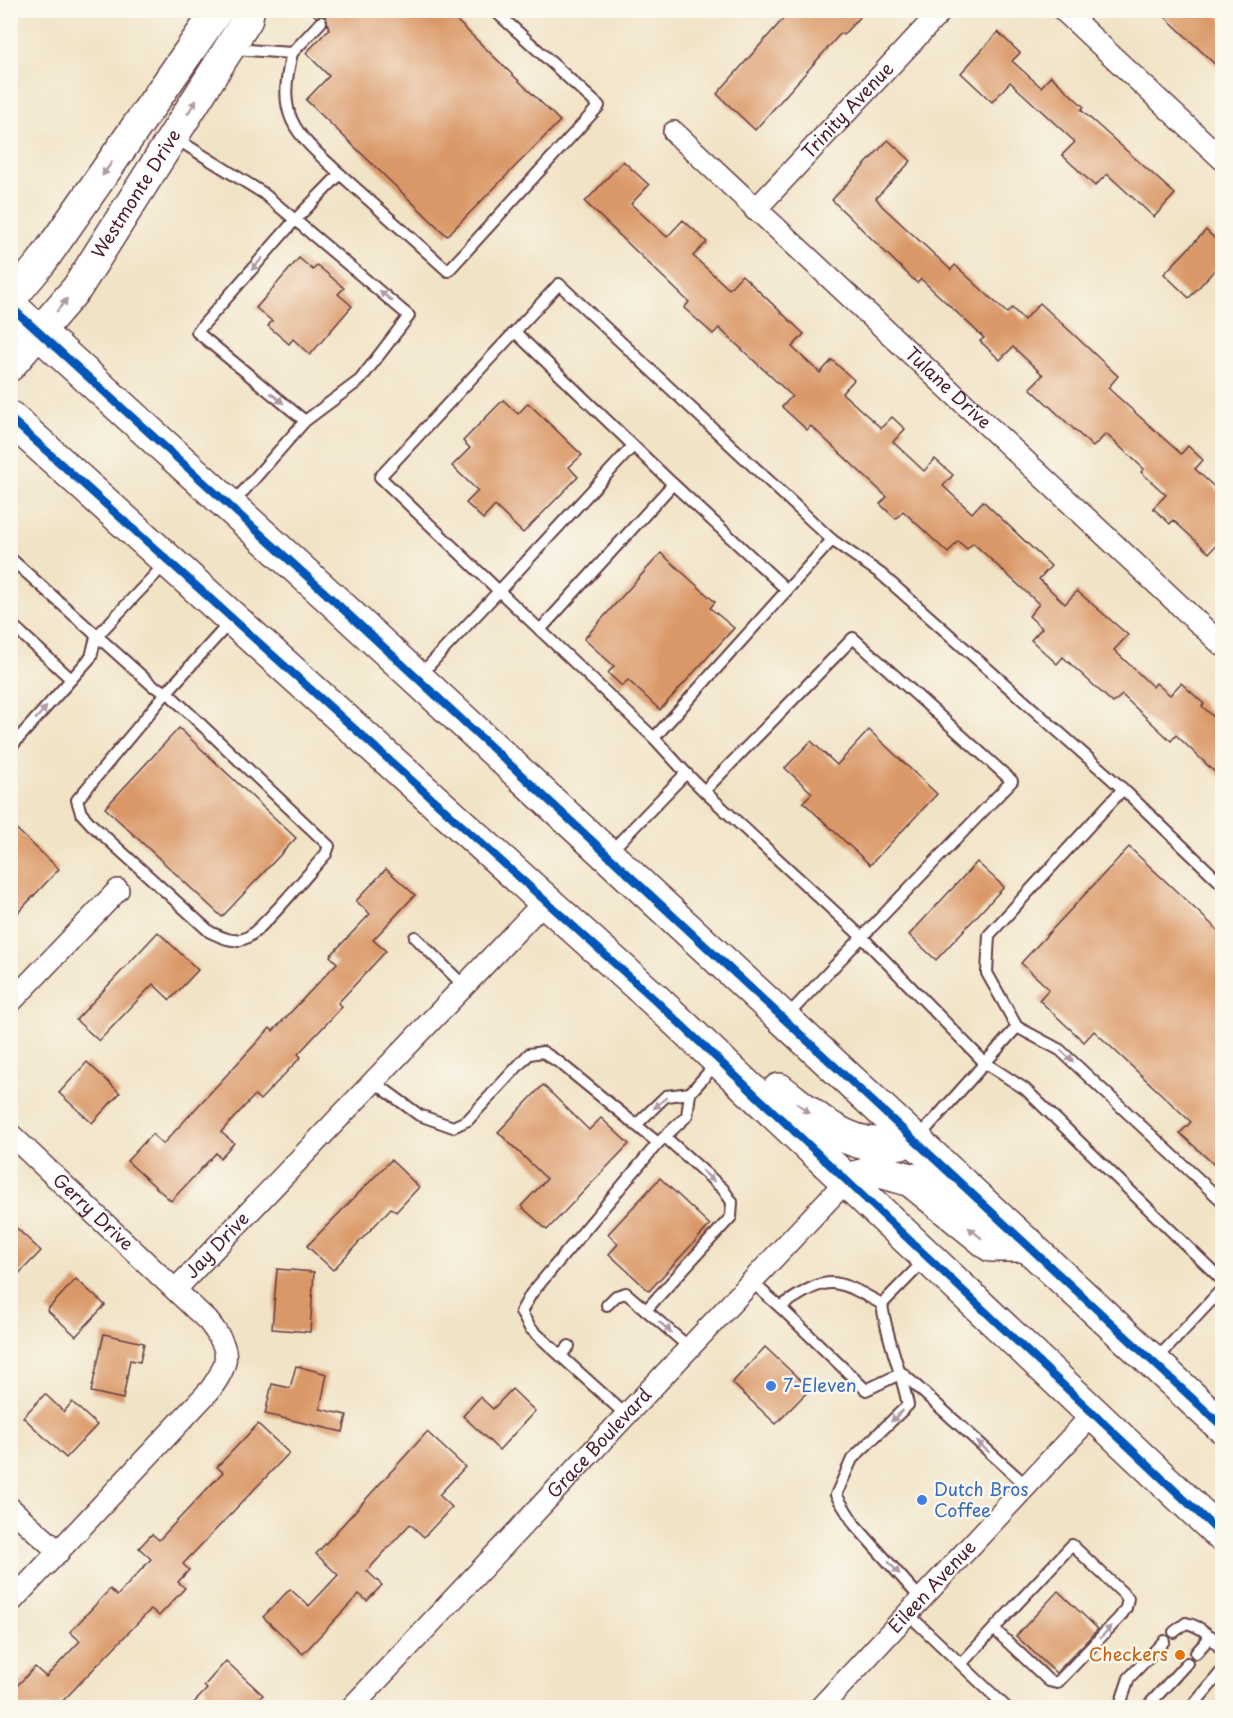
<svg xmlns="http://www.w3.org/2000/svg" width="1233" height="1718" viewBox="0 0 1233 1718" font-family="'Playpen Sans',sans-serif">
  <rect width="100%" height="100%" fill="#fbf7ec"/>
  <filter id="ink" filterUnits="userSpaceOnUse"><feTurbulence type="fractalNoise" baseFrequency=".0167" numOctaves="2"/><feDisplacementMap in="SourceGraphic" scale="12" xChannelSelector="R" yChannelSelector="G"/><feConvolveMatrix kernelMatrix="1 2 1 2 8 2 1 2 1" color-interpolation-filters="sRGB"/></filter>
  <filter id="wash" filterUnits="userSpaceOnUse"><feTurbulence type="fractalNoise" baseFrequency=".008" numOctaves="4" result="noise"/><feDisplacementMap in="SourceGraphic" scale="24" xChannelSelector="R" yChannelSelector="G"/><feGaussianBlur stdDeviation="1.35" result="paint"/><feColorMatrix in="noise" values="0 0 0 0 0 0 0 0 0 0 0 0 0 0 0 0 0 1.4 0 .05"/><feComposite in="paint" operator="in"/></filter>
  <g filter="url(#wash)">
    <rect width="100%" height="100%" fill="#f1e3c6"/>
    <g id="blocks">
      <g fill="#da9868">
        <path d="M 309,10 L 446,10 L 560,121 L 447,236 L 306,100 L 329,76 L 306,53 L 329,29 L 326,17 L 322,15 L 316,17 Z"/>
        <path d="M 791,10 L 866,10 L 843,35 L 841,33 L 755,130 L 717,94 Z"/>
        <path d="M 1158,10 L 1213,10 L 1222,19 L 1222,71 Z"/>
        <path d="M 998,32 L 1020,53 L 1012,61 L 1041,87 L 1051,76 L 1084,107 L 1081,110 L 1175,194 L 1154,217 L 1107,174 L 1095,186 L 1062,155 L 1075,142 L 1010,82 L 992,102 L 961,73 Z"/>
        <path d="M 888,140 L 911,161 L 876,198 L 882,206 L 951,270 L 955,265 L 1007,313 L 1012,308 L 1024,320 L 1040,303 L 1118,376 L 1108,388 L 1181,454 L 1188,446 L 1203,460 L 1195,469 L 1222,494 L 1222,539 L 1209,553 L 1173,520 L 1170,524 L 1153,508 L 1166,495 L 1141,472 L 1144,469 L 1106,434 L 1093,447 L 1030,388 L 1043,375 L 1013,347 L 1000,360 L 980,341 L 984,338 L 921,279 L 917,283 L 832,200 Z"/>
        <path d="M 623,161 L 649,185 L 631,204 L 667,237 L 683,220 L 707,242 L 693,256 L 729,289 L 742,275 L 804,334 L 792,347 L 820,373 L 832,360 L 854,380 L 842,393 L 881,428 L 892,417 L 905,429 L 893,442 L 924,471 L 935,459 L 953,475 L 943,486 L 972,513 L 983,501 L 1051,566 L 1039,579 L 1065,604 L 1077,591 L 1128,635 L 1114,650 L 1153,687 L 1156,683 L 1170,695 L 1181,683 L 1204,704 L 1202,706 L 1222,725 L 1222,779 L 1176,735 L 1171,741 L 1122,695 L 1113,703 L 1063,657 L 1057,664 L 1031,640 L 1042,628 L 1029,616 L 1039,604 L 973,543 L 967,549 L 958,541 L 948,553 L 903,511 L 896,519 L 880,504 L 887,497 L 811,426 L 807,430 L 782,407 L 792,396 L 719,328 L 713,334 L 684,308 L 689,302 L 585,202 Z"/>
        <path d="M 1206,230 L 1222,246 L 1222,262 L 1189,298 L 1164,274 Z"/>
        <path d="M 299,258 L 313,270 L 317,265 L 344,288 L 338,294 L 352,306 L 310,355 L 293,339 L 289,344 L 268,326 L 272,321 L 256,308 Z"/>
        <path d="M 503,400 L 518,414 L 528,403 L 582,455 L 569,467 L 578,477 L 523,533 L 495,506 L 483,519 L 466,503 L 478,491 L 452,466 L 470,448 L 463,441 Z"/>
        <path d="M 661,553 L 715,602 L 710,608 L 734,628 L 660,710 L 628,680 L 622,686 L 608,673 L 614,666 L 584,639 Z"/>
        <path d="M 179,728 L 296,838 L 222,917 L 105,808 Z"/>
        <path d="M 869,730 L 937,794 L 870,865 L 803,802 L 812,793 L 785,768 L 811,741 L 837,765 Z"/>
        <path d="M 10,823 L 59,869 L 10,921 Z"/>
        <path d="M 1129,847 L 1222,934 L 1222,1172 L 1180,1133 L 1191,1122 L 1094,1031 L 1084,1042 L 1039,1000 L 1049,989 L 1021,963 Z"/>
        <path d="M 977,862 L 1004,887 L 936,960 L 909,935 Z"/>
        <path d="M 386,869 L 415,895 L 373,940 L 386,951 L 338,1003 L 342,1007 L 298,1054 L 301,1057 L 260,1100 L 255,1095 L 221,1132 L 234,1143 L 220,1158 L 216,1153 L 171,1201 L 127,1161 L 152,1134 L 163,1144 L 270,1028 L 273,1031 L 337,963 L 330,956 L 370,914 L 356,901 Z"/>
        <path d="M 158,932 L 198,970 L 170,1000 L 153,984 L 99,1041 L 76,1020 Z"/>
        <path d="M 87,1062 L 120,1093 L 92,1123 L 59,1093 Z"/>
        <path d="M 543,1085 L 589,1130 L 601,1118 L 629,1144 L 547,1230 L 521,1206 L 547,1179 L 498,1132 Z"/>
        <path d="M 391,1160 L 419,1187 L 396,1212 L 391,1208 L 333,1270 L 307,1246 Z"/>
        <path d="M 660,1178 L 710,1225 L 649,1291 L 609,1254 L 618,1244 L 608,1234 Z"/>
        <path d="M 10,1222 L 41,1251 L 10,1283 Z"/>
        <path d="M 277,1269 L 314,1272 L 310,1332 L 272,1329 Z"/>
        <path d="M 76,1279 L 105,1305 L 76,1336 L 47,1310 Z"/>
        <path d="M 104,1334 L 144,1343 L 140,1362 L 130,1360 L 123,1399 L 91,1392 Z"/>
        <path d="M 765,1347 L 810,1389 L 776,1424 L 732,1383 Z"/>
        <path d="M 296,1366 L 327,1374 L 320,1409 L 347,1415 L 343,1432 L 265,1414 L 272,1384 L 290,1388 Z"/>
        <path d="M 512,1389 L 535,1411 L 499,1450 L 463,1416 L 480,1397 L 493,1409 Z"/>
        <path d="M 45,1394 L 64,1412 L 72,1402 L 97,1425 L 66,1458 L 23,1417 Z"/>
        <path d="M 258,1424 L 289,1453 L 183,1564 L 189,1570 L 178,1582 L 185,1588 L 159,1616 L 151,1609 L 57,1707 L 10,1707 L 10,1693 L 35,1667 L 46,1677 L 80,1641 L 70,1632 L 110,1589 L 117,1596 L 151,1559 L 139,1548 L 152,1534 L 159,1540 L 223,1472 L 217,1467 Z"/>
        <path d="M 427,1432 L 465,1467 L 439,1495 L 452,1507 L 424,1537 L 410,1524 L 367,1571 L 382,1585 L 367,1601 L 359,1594 L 303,1654 L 263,1617 L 290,1589 L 309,1606 L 338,1575 L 316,1554 Z"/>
        <path d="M 1058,1591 L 1098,1629 L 1056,1673 L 1016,1636 Z"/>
        <path d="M 226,1661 L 263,1695 L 251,1707 L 190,1707 L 207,1689 L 204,1686 Z"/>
      </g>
    </g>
  </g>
  <g filter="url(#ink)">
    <use href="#blocks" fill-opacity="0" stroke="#633c42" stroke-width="1.5"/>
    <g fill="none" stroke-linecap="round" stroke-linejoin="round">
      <g stroke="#633c42" stroke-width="14">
        <g id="lane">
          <path d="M 234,49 L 292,53 C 276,118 294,132 340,174"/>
          <path d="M 292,53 L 321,22"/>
          <path d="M 175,138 L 263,193 L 409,316 L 360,380 L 305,421 L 197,332 L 295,220 L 340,174 L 448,271 L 599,106 L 494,10"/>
          <path d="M 515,332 L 673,484 L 540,630"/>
          <path d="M 633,446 L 499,591 L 654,738"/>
          <path d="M 673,484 L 787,590"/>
          <path d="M 233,503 L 305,421"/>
          <path d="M 832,540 L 881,574 L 1123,789"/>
          <path d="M 10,558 L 153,686 L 167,692 L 77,800 L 81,813 L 91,824 L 210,932 C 221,937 234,944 246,938 C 263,930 310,871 326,854 L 329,846 L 167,692 L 230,622"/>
          <path d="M 10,623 L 71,679"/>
          <path d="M 419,676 L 499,591 L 380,477 L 559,284 L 832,540 L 654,738 L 686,773"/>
          <path d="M 10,748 L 91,657 L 96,637 L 166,563"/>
          <path d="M 610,852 L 686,773 L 704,791 L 862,937 L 1012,781 L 853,638 L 704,791"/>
          <path d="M 1222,884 L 1123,789 L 989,935 L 987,973 L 1017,1027 L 985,1063 L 1025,1089 L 1222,1280"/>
          <path d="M 415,937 L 464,986"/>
          <path d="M 786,1017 L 862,937 L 985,1063 L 919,1137"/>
          <path d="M 1017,1027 L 1060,1050 L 1222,1201"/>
          <path d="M 373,1081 L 419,1115 L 453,1127 L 468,1120 L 529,1054 L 543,1052 L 560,1063 L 658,1143"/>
          <path d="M 636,1125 L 666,1096 L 690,1093"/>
          <path d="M 752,1282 L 780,1307 C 829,1275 831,1276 882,1304 L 926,1259"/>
          <path d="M 882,1304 C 886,1337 901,1370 908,1405 L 852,1459 L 836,1495 L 855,1525 L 922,1600"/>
          <path d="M 607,1305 L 616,1296 L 626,1293 L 690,1348"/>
          <path d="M 780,1307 L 866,1390 L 902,1373 L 1027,1486"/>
          <path d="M 646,1310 L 731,1217 L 732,1202 L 723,1189 L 665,1137"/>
          <path d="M 561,1355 L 569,1346"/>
          <path d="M 1155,1361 L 1222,1289"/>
          <path d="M 626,1415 L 530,1328 L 521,1312 L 531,1294 L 658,1143 L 687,1116 L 690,1093 L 716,1064"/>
          <path d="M 908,1614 L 1007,1708"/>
          <path d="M 1174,1632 L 1186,1623 C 1203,1627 1212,1637 1222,1651"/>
          <path d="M 1196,1653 L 1211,1636"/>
          <path d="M 961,1664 L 1072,1545 L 1128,1598 L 1126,1608 L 1120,1617 L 1057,1683 L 1049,1681 L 994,1629"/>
          <path d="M 1119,1708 L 1129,1678 L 1164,1641"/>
          <path d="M 1146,1708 L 1187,1663"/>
          <path d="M 1191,1708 L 1222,1671"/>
        </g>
      </g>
      <g stroke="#633c42" stroke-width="24">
        <g id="street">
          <path d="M 1063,10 L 1222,159"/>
          <path id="s1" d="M 674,132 L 1222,645"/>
          <path id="s2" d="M 755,210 L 942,10"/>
          <path d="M 10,1003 L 118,890"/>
          <path id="s3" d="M 10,1134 L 208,1321 C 231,1350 231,1361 210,1390 L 10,1603"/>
          <path id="s4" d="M 176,1289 L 546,900"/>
          <path d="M 10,1508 L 59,1552"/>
          <path id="s5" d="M 351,1708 L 847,1180"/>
          <path id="s6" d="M 820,1708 L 1094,1413"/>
        </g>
      </g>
      <g stroke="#633c42" stroke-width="33">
        <g id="secondary">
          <path d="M 10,300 L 41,263 L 218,10"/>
          <path id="s7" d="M 10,366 L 77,288 L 247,20 L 249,10"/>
        </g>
      </g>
      <g stroke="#633c42" stroke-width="36">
        <g id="primary">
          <path d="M 10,306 L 333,600 L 1222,1426"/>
          <path d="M 10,418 L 654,999 L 1222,1535"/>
          <path d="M 779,1090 C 804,1109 834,1137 866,1143 C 883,1146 900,1142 917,1140"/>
          <path d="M 847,1180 L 880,1171 L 911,1180 L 991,1245 L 1029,1245"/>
        </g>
      </g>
      <use href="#lane" stroke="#fff" stroke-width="10"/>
      <use href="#street" stroke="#fff" stroke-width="21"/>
      <use href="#secondary" stroke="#fff" stroke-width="30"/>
      <use href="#primary" stroke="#fff" stroke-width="33"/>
      <g stroke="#fbf7ec" stroke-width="11">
        <g id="cycleway">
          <path d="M 10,306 L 333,600 L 1222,1426"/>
          <path d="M 10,418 L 654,999 L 1222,1535"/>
        </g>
      </g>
      <use href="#cycleway" stroke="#0057b8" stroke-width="8"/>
    </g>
    <defs><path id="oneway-solid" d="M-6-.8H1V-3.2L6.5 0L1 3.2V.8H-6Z" transform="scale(1.5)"/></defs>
    <g fill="#ae9aa0">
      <use href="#oneway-solid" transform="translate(192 107) rotate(-58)"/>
      <use href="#oneway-solid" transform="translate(107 169) rotate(125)"/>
      <use href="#oneway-solid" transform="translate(257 264) rotate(131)"/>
      <use href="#oneway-solid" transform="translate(386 296) rotate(-140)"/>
      <use href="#oneway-solid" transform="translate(62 305) rotate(-51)"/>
      <use href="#oneway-solid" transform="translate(277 398) rotate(39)"/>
      <use href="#oneway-solid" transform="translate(41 713) rotate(-49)"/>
      <use href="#oneway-solid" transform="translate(1067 1056) rotate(42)"/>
      <use href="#oneway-solid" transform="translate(660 1103) rotate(139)"/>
      <use href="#oneway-solid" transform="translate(803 1108) rotate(38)"/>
      <use href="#oneway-solid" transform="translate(708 1176) rotate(42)"/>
      <use href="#oneway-solid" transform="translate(975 1233) rotate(-141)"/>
      <use href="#oneway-solid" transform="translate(665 1327) rotate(41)"/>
      <use href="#oneway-solid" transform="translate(897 1416) rotate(136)"/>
      <use href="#oneway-solid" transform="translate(983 1447) rotate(-139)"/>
      <use href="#oneway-solid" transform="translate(894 1568) rotate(48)"/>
      <use href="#oneway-solid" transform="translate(1106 1632) rotate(-47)"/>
    </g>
  </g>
  <g fill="#3f7fe0" stroke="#fbf7ec" stroke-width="2">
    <circle cx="771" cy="1386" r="6"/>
    <circle cx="922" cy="1500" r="6"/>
  </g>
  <circle fill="#e8710a" stroke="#fbf7ec" stroke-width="2" cx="1180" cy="1655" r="6"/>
  <g text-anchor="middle" stroke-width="5" stroke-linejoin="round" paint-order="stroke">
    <g font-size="18" fill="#4a1f2b" stroke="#fbf7ec">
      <text dy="6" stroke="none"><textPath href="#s2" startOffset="136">Trinity Avenue</textPath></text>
      <text dy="6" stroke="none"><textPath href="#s7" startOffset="214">Westmonte Drive</textPath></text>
      <text dy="6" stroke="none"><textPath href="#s1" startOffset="375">Tulane Drive</textPath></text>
      <text dy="6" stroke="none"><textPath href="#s3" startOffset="114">Gerry Drive</textPath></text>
      <text dy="6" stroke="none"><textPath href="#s4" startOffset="60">Jay Drive</textPath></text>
      <text dy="6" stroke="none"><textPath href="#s5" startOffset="363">Grace Boulevard</textPath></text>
      <text dy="6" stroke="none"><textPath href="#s6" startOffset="165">Eileen Avenue</textPath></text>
    </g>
    <g font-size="18" fill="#366cbe" stroke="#fbf7ec" text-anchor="start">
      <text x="783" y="1392">7-Eleven</text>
      <text x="934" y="1496">Dutch Bros<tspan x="934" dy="21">Coffee</tspan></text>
    </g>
    <g font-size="18" fill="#c56008" stroke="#fbf7ec" text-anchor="end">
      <text x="1168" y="1661">Checkers</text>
    </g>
  </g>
  <rect width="1233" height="1718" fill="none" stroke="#fbf7ec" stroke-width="36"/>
</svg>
